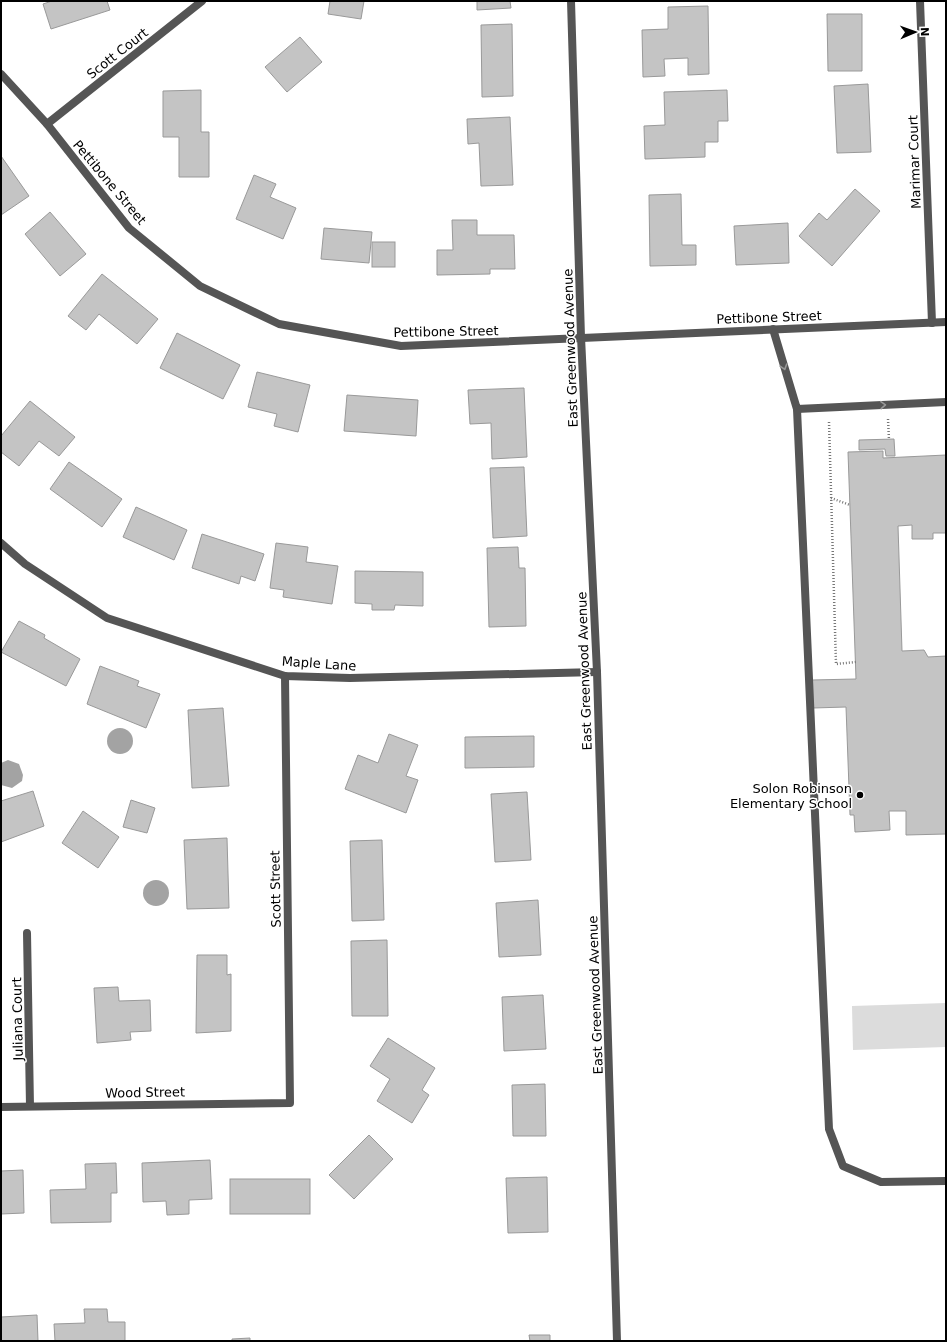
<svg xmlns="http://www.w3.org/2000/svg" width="947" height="1342" viewBox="0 0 947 1342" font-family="'DejaVu Sans',sans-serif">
  <rect width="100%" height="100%" fill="#fff"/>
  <path fill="#dcdcdc" d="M 946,1003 L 946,1047 L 853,1050 L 852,1006 Z"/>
  <g fill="#a3a3a3">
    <circle cx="120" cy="741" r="13"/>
    <path d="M 8,760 L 19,764 L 23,775 L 22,781 L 12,788 L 1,785 L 1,763 Z"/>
    <circle cx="156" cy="893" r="13"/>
  </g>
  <g fill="#c4c4c4" stroke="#999">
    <path d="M 52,1 L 107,1 L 110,10 L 51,29 L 43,4 Z"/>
    <path d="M 330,1 L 364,1 L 361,19 L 328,14 Z"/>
    <path d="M 477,1 L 510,1 L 511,8 L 477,10 Z"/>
    <path d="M 708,6 L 709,74 L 688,75 L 688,58 L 664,59 L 665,76 L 643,77 L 642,30 L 668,29 L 668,7 Z"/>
    <path d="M 827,14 L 862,14 L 862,71 L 828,71 Z"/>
    <path d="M 512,24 L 513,96 L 482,97 L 481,25 Z"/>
    <path d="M 300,37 L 322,62 L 287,92 L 265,67 Z"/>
    <path d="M 868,84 L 871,152 L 837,153 L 834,86 Z"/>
    <path d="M 201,90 L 201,132 L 209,132 L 209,177 L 179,177 L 179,137 L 163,137 L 163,91 Z"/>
    <path d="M 727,90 L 728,121 L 718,121 L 718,142 L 705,142 L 705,157 L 645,159 L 644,126 L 665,125 L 664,92 Z"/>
    <path d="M 510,117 L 513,185 L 481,186 L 479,143 L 468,144 L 467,119 Z"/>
    <path d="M 1,156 L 29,196 L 1,215 Z"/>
    <path d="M 254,175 L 276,184 L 270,197 L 296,208 L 283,239 L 236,219 Z"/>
    <path d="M 855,189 L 880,211 L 832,266 L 799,236 L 819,213 L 827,220 Z"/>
    <path d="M 681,194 L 682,245 L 696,245 L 696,265 L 650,266 L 649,195 Z"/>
    <path d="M 50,212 L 86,254 L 60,276 L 25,234 Z"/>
    <path d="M 452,220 L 477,220 L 477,235 L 514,235 L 515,269 L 490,269 L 490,274 L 437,275 L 437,250 L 453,250 Z"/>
    <path d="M 788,223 L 789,263 L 736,265 L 734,226 Z"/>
    <path d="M 324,228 L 372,232 L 369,263 L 321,259 Z"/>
    <rect x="372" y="242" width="23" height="25"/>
    <path d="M 102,274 L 158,319 L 137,344 L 99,314 L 86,330 L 68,316 Z"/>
    <path d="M 177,333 L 240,365 L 223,399 L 160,368 Z"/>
    <path d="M 257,372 L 310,385 L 298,432 L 274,426 L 277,414 L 248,407 Z"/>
    <path d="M 524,388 L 527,457 L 492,459 L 491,423 L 470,424 L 468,390 Z"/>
    <path d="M 347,395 L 418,400 L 416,436 L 344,431 Z"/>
    <path d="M 30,401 L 75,437 L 59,456 L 39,441 L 19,466 L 1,452 L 1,436 Z"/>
    <path d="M 894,439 L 895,456 L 886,456 L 885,449 L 859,450 L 859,440 Z"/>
    <path d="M 883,451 L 883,458 L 946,455 L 946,533 L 933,533 L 933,539 L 912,539 L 912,525 L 898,526 L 902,651 L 924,650 L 928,657 L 946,656 L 946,834 L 906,835 L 906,811 L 889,811 L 890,830 L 855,832 L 854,815 L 850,815 L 846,707 L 813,708 L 812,680 L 856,679 L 848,452 Z"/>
    <path d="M 69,462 L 122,499 L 102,527 L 50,489 Z"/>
    <path d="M 524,467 L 527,536 L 493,538 L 490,468 Z"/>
    <path d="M 136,507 L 187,530 L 174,560 L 123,537 Z"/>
    <path d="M 202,534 L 264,554 L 255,581 L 241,576 L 239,584 L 192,568 Z"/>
    <path d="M 276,543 L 308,547 L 306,562 L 338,566 L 332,604 L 283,597 L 284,590 L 270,588 Z"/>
    <path d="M 518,547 L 519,568 L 525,568 L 526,626 L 489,627 L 487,548 Z"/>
    <path d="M 355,571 L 423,572 L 423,606 L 395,605 L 394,610 L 372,610 L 372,604 L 355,603 Z"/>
    <path d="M 19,621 L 45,635 L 44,638 L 80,659 L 66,686 L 1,652 Z"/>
    <path d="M 100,666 L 139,681 L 137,686 L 160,694 L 146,728 L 87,704 Z"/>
    <path d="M 223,708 L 229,786 L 192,788 L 188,710 Z"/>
    <path d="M 389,734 L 418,745 L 406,776 L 418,780 L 406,813 L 345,789 L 358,755 L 378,763 Z"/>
    <path d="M 534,736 L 534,767 L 465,768 L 465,737 Z"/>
    <path d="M 33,791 L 44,826 L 1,842 L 1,801 Z"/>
    <path d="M 527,792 L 531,860 L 495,862 L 491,794 Z"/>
    <path d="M 131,800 L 155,808 L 147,833 L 123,827 Z"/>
    <path d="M 83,811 L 119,837 L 98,868 L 62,843 Z"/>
    <path d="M 227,838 L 229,908 L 187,909 L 184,840 Z"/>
    <path d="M 382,840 L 384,920 L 352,921 L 350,841 Z"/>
    <path d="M 538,900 L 541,955 L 499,957 L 496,903 Z"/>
    <path d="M 387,940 L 388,1016 L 352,1016 L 351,941 Z"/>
    <path d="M 197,955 L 227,955 L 227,975 L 231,974 L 231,1031 L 196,1033 Z"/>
    <path d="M 118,987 L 119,1001 L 150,1000 L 151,1031 L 130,1032 L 131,1040 L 97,1043 L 94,988 Z"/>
    <path d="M 543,995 L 546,1049 L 504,1051 L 502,997 Z"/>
    <path d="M 388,1038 L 435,1068 L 422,1090 L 429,1095 L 412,1123 L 377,1101 L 390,1079 L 370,1066 Z"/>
    <path d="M 545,1084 L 546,1136 L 513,1136 L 512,1085 Z"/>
    <path d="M 369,1135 L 393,1159 L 354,1199 L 329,1175 Z"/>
    <path d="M 210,1160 L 212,1199 L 189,1200 L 189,1214 L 167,1215 L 166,1201 L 143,1202 L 142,1163 Z"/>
    <path d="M 116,1163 L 117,1193 L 111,1193 L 111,1222 L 51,1223 L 50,1190 L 86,1189 L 85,1164 Z"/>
    <path d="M 23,1170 L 24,1213 L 1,1214 L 1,1171 Z"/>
    <path d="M 547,1177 L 548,1232 L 508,1233 L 506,1178 Z"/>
    <rect x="230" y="1179" width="80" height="35"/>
    <path d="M 84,1309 L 107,1309 L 108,1322 L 125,1322 L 125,1341 L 55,1341 L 54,1324 L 85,1323 Z"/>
    <path d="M 37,1315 L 38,1341 L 1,1341 L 1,1317 Z"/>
    <path d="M 529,1335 L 550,1335 L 550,1341 L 530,1341 Z"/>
    <path d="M 250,1338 L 250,1341 L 232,1341 L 232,1339 Z"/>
  </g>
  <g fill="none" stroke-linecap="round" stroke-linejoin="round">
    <g stroke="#777" stroke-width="2.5" stroke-dasharray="1 2" stroke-linecap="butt">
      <path d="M 888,419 L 889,440"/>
      <path d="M 829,422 L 836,664 L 856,662"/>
      <path d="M 831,498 L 850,505"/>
    </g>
    <g stroke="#555" stroke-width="8">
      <path d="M 773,329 L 797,409 L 946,402"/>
      <path d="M 797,409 L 829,1129 L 843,1166 L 881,1182 L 946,1181"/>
    </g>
    <g stroke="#555" stroke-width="8">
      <path d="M 571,1 L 581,337 L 597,672 L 617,1341"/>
      <path d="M 920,1 L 932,323"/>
      <path d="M 1,74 L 47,124 L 129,228 L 200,286 L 279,324 L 401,346 L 946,322"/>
      <path d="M 47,124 L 202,1"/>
      <path d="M 1,543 L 25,564 L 107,618 L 285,676 L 350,678 L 597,672"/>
      <path d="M 27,933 L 30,1106"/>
      <path d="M 1,1107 L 290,1103 L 285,676"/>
    </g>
  </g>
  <defs><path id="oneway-chevron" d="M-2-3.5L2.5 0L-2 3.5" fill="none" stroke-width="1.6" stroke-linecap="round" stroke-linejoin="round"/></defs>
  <g stroke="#999">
    <use href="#oneway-chevron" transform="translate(784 367) rotate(73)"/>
    <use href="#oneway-chevron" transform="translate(883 405) rotate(-3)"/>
  </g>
  <circle fill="#000" stroke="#fff" stroke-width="1.5" cx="860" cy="795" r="4"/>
  <g text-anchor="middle" stroke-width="3" stroke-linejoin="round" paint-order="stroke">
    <g font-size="13" fill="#000" stroke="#fff">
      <text transform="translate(117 53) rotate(-38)" y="5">Scott Court</text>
      <text transform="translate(914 162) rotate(-92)" y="5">Marimar Court</text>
      <text transform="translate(110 182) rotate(50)" y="5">Pettibone Street</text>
      <text transform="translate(769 317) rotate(-2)" y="5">Pettibone Street</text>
      <text transform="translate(446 331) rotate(-1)" y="5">Pettibone Street</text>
      <text transform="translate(570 348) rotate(-92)" y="5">East Greenwood Avenue</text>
      <text transform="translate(319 663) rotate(4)" y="5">Maple Lane</text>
      <text transform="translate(584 671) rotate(-92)" y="5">East Greenwood Avenue</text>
      <text transform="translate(275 889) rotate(-91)" y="5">Scott Street</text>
      <text transform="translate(595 995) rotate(-92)" y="5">East Greenwood Avenue</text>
      <text transform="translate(17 1019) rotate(-91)" y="5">Juliana Court</text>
      <text transform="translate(145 1092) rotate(-1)" y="5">Wood Street</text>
    </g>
    <g font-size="13" fill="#000" stroke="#fff" text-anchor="end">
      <text x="852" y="793">Solon Robinson<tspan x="852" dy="15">Elementary School</tspan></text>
    </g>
  </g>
  <rect width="947" height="1342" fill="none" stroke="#000000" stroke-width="4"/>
  <g transform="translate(915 32) rotate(88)" stroke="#ffffff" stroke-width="3" paint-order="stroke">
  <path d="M0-3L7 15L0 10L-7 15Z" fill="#000000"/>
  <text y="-6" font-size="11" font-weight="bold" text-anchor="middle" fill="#000000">N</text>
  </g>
</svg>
